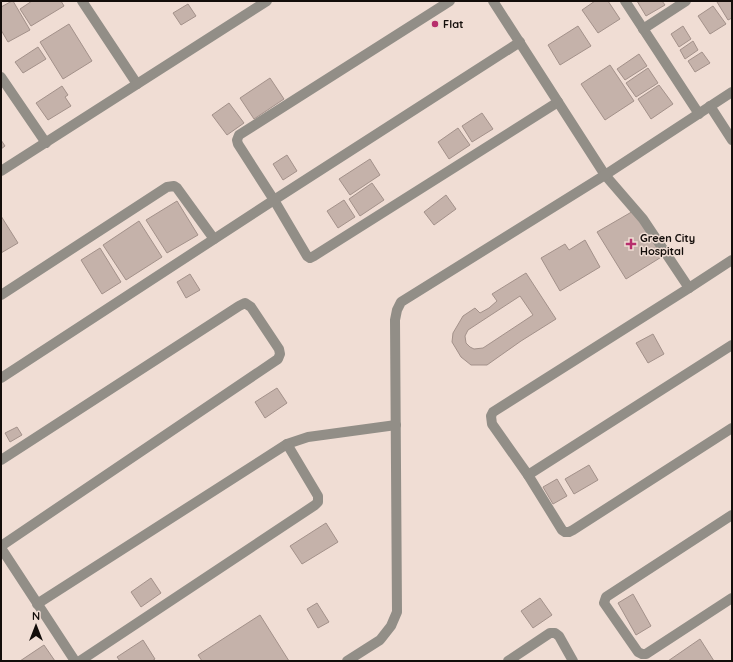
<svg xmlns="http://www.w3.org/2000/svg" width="733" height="662" viewBox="0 0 733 662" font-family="Quicksand,sans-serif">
  <rect width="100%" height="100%" fill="#f0ddd4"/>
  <g fill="#c5b2aa" stroke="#a3918a" fill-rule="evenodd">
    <path d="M 12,1 L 13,1 L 30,30 L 8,42 L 1,30 L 1,7 Z"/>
    <path d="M 32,1 L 61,1 L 64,6 L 31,26 L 20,9 Z"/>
    <path d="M 595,1 L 608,1 L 620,19 L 598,33 L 582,10 Z"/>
    <path d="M 637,1 L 662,1 L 665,5 L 646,16 Z"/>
    <path d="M 718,1 L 732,1 L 732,18 L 728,20 L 717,2 Z"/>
    <path d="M 188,4 L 196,16 L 181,25 L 173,13 Z"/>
    <path d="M 713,6 L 726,24 L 710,34 L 698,16 Z"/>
    <path d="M 69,24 L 92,61 L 63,79 L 40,42 Z"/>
    <path d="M 578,26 L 591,46 L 560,65 L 548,45 Z"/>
    <path d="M 683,26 L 691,39 L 679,47 L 671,34 Z"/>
    <path d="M 693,41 L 698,50 L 685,59 L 680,50 Z"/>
    <path d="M 38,47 L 46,59 L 23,73 L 15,62 Z"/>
    <path d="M 702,52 L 710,63 L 695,72 L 688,61 Z"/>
    <path d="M 639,54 L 647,66 L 625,80 L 617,69 Z"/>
    <path d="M 610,65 L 634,101 L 605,120 L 581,84 Z"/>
    <path d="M 648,68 L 658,83 L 636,97 L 626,83 Z"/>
    <path d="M 270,78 L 284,99 L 254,119 L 240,98 Z"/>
    <path d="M 659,85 L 673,104 L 651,119 L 638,99 Z"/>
    <path d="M 62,86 L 68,95 L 65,97 L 71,106 L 48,120 L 36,103 Z"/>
    <path d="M 229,103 L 244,123 L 227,135 L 212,115 Z"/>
    <path d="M 482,113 L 493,129 L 472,142 L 462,126 Z"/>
    <path d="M 458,128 L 470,145 L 449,159 L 438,142 Z"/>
    <path d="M 1,140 L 5,146 L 1,149 Z"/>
    <path d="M 287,155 L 297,171 L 283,180 L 273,164 Z"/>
    <path d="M 370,159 L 380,175 L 350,195 L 339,179 Z"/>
    <path d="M 372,183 L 384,200 L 360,216 L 349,199 Z"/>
    <path d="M 446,195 L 456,209 L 434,225 L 424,212 Z"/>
    <path d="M 344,200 L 355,217 L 338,228 L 327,211 Z"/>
    <path d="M 177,201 L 198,235 L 167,253 L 146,220 Z"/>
    <path d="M 635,210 L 663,256 L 626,279 L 597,232 Z"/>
    <path d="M 1,216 L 18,243 L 1,253 Z"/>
    <path d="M 139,221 L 162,257 L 126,280 L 103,245 Z"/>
    <path d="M 585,240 L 600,267 L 560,291 L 541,258 L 565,244 L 569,250 Z"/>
    <path d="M 100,248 L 121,282 L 102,294 L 81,260 Z"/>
    <path d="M 526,273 L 556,319 L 521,341 L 487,365 L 471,365 L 461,357 L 452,342 L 453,333 L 463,316 L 475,308 L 480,313 L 489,308 L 497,301 L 492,294 ZM 520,296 L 533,315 L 483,348 L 474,349 L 470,347 L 466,343 L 465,336 L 468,330 Z"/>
    <path d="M 190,274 L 200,290 L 186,298 L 177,282 Z"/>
    <path d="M 653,334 L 664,354 L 648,363 L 636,343 Z"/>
    <path d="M 277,388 L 287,403 L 265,418 L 255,402 Z"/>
    <path d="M 17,427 L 22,435 L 10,442 L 5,433 Z"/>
    <path d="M 589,465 L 598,480 L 574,494 L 565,479 Z"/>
    <path d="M 557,479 L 567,496 L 553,504 L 543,487 Z"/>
    <path d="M 326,523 L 338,542 L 302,564 L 290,546 Z"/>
    <path d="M 151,578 L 161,593 L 141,607 L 131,592 Z"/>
    <path d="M 633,594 L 651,626 L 636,635 L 618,603 Z"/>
    <path d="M 540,598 L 552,615 L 533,628 L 521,611 Z"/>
    <path d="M 317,603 L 329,622 L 318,628 L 307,609 Z"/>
    <path d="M 260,615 L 289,661 L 202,661 L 198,655 Z"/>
    <path d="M 700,639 L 714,661 L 668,661 Z"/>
    <path d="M 143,640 L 155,659 L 152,661 L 120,661 L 117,657 Z"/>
    <path d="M 44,645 L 55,661 L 20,661 Z"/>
  </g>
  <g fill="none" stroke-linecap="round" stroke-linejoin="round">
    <g stroke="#928e87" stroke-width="10">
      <path d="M 82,1 L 137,84"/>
      <path d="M 450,1 L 239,135 L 237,140 L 238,144 L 274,200 L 307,256 L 310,258 L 314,256 L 558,102"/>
      <path d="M 493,1 L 605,175 L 643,219 L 689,288"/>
      <path d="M 625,1 L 699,114"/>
      <path d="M 643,29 L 686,1"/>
      <path d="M 1,77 L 46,143"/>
      <path d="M 710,106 L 732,140"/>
      <path d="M 1,171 L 267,1"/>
      <path d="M 732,260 L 689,288 L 493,412 L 491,416 L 492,424 L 528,475 L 562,530 L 565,532 L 569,532 L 573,530 L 732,428"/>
      <path d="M 1,295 L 167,187 L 174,186 L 177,188 L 214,239"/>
      <path d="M 1,378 L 274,200 L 520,42"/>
      <path d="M 1,460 L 239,306 L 245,303 L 251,307 L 279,349 L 280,354 L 278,359 L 1,546"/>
      <path d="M 528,475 L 732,345"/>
      <path d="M 732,515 L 606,597 L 604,603 L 638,652 L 642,654 L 646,654 L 732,598"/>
      <path d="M 1,548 L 75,661"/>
      <path d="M 37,604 L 287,444 L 308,437 L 396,425"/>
      <path d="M 80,661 L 315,505 L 318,502 L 318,496 L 287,444"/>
      <path d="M 347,661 L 380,640 L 391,626 L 397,612 L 395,320 L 397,310 L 401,302 L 605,175 L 732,92"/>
      <path d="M 508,661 L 550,633 L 555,633 L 559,636 L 573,661"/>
    </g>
  </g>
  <g fill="#b72e6c" stroke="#f0ddd4" stroke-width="1.5">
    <circle cx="435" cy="24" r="4"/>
    <path d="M629 238h4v4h4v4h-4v4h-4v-4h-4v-4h4z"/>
  </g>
  <g text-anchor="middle" stroke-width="3" stroke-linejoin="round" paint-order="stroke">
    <g font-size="11" font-weight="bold" fill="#130d0a" stroke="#f0ddd4" text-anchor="start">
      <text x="443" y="28">Flat</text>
      <text x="640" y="242">Green City<tspan x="640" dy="13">Hospital</tspan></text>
    </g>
  </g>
  <rect width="733" height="662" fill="none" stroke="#130d0a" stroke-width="4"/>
  <g transform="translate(36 626)" stroke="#f0ddd4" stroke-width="3" paint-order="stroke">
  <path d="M0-3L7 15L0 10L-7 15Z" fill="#130d0a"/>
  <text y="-6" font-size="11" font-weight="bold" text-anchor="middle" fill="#130d0a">N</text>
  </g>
</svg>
